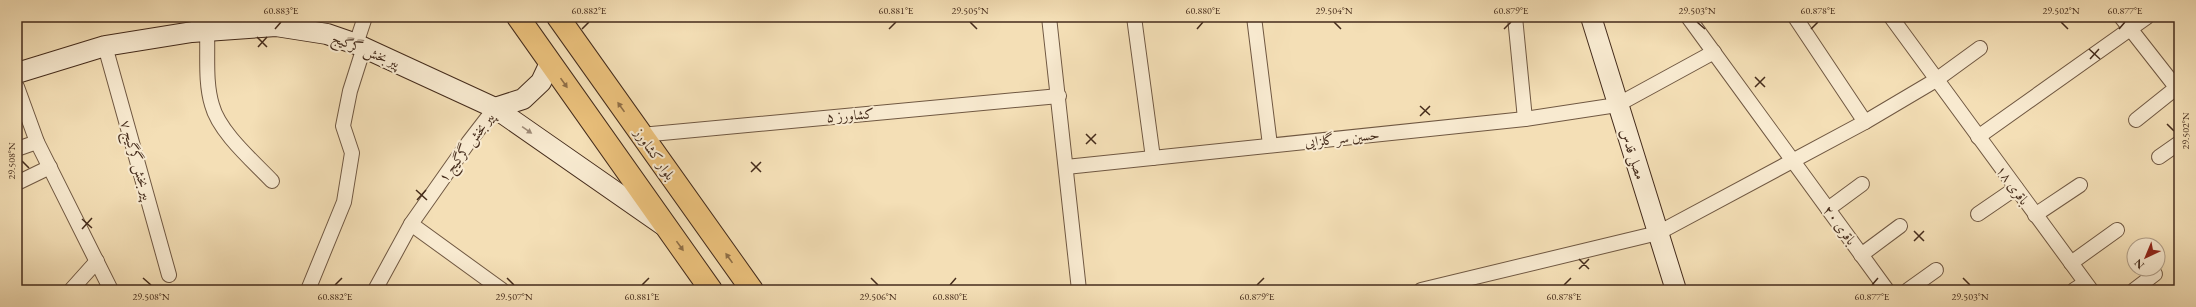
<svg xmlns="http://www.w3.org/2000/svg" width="2196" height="307" viewBox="0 0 2196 307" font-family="'EB Garamond',Amiri,serif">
  <rect width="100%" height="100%" fill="#f4dfb6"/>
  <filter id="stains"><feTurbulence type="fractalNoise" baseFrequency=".005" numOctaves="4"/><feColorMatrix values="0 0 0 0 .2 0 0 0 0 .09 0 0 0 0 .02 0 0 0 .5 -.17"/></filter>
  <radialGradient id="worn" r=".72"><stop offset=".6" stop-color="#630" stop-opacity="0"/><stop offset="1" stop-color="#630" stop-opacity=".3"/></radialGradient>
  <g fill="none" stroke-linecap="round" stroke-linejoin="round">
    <g stroke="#705842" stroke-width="16">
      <g id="street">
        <path d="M 1049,17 L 1079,290"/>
        <path d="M 1134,17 L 1153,158"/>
        <path d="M 1254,17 L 1270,145"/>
        <path d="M 1515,17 L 1525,119"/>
        <path d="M 1688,17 L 1887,290"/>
        <path d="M 1795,17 L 1865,122"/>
        <path d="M 1891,17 L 2091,290"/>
        <path d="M 2121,17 L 2179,91"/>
        <path d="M 207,32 C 208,56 205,82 212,105 C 219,132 253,161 272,181"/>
        <path d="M 356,44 L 365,17"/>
        <path d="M 105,46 L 169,275"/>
        <path d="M 17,87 L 37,142 L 111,290"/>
        <path d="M 2136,120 L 2176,88"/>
        <path d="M 641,135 L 1059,96"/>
        <path d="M 1978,137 L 2147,17"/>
        <path d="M 17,149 L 37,142"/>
        <path d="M 2159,157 L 2179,143"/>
        <path d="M 1066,167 L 1525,119 L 1617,105 L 1714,52"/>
        <path d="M 17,183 L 50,167"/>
        <path d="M 1828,209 L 1862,184"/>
        <path d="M 1978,214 L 2016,188"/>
        <path d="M 2035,215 L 2080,185"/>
        <path d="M 411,224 L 502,290"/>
        <path d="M 1861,255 L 1900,226"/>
        <path d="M 2071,263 L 2117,230"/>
        <path d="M 71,290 L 97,261"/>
        <path d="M 308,290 L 344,202 L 352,153 L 343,126 L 350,91 L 364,47"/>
        <path d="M 375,290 L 411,224 L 468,143 L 495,108"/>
        <path d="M 1421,290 L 1658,233 L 1865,122 L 1936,80 L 1980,48"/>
        <path d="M 1908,290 L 1936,270"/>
        <path d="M 2074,290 L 2085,283"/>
        <path d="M 2134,290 L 2155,274"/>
      </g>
    </g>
    <g stroke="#442b1b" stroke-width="22">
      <g id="secondary">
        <path d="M 1591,17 L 1676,290"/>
        <path d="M 17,73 L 105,46 L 192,32 L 276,26 L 327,34 L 356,44 L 495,108 L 663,225"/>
        <path d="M 495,108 L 523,99 L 541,82 L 550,63"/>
      </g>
    </g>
    <g stroke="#442b1b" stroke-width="24">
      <g id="primary">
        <path d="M 518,17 L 711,290"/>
        <path d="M 558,17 L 752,290"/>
      </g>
    </g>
    <use href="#street" stroke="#f8ead0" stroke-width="14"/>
    <use href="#secondary" stroke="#f8ead0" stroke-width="20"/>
    <use href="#primary" stroke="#eac07b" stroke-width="22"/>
  </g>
  <defs><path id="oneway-solid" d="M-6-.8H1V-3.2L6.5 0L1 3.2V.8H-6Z"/></defs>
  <g fill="#8f6e46">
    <use href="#oneway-solid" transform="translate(564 83) rotate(55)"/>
    <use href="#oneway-solid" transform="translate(621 107) rotate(-125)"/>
    <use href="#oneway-solid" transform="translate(680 246) rotate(54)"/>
    <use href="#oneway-solid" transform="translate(729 258) rotate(-125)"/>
  </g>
  <use fill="#9e8a76" href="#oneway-solid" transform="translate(527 130) rotate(35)"/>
  <path fill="none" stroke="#442b1b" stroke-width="1.5" d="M 970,22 L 977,29M 1334,22 L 1341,29M 1697,22 L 1705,29M 2061,22 L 2068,29M 275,29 L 281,22M 582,29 L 589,22M 889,29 L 896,22M 1197,29 L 1203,22M 1504,29 L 1511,22M 1811,29 L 1818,22M 2119,29 L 2125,22M 257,37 L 267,47M 258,47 L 267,37M 2089,49 L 2100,59M 2090,59 L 2099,49M 1755,77 L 1765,87M 1755,87 L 1765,77M 1420,106 L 1430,115M 1420,116 L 1430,106M 2167,124 L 2174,131M 1086,134 L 1096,144M 1086,144 L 1096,134M 22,161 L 29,168M 751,162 L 761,172M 751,172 L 761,162M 416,190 L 427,200M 417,200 L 426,190M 82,219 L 92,228M 82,229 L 92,218M 1914,231 L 1924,241M 1914,241 L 1924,231M 1579,259 L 1589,269M 1579,269 L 1589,259M 143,278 L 151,285M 507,278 L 514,285M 871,278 L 878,285M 1963,278 L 1970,285M 335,285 L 342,278M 642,285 L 649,278M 950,285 L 956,278M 1257,285 L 1264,278M 1564,285 L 1571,278M 1872,285 L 1878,278"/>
  <g text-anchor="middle" stroke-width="4" stroke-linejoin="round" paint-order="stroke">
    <g font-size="14" fill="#442b1b" stroke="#f8ead0">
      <text transform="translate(366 50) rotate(22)" y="5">پیر بخش گرگیج</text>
      <text transform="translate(850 115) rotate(-5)" y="5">کشاورز ۵</text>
      <text transform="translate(1342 138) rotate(-6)" y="5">حسین سر گلزایی</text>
      <text transform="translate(466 147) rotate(-53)" y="5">پیر بخش گرگیج ۱</text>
      <text transform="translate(655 154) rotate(55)" y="5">بلوار کشاورز</text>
      <text transform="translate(1633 154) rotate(72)" y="5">مصلی قدس</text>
      <text transform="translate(137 160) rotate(74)" y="5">پیر بخش گرگیج ۷</text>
      <text transform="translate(2013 185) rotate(54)" y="5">باقری ۱۸</text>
      <text transform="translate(1840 225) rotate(54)" y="5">باقری ۲۰</text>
    </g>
  </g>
  <rect width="2196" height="307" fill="none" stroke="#f4dfb6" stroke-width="44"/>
  <g transform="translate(2146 257) rotate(224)"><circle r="19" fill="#f8ead0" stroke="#b09e88"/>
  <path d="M0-3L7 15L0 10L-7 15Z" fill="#8f2418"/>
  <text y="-6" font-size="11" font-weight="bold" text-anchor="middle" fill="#442b1b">N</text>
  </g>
  <rect x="22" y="22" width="2152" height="263" fill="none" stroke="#442b1b" stroke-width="1.5"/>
  <g font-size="10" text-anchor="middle" fill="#442b1b">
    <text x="281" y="14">60.883°E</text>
    <text x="589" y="14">60.882°E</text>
    <text x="896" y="14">60.881°E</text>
    <text x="970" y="14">29.505°N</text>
    <text x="1203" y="14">60.880°E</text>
    <text x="1334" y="14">29.504°N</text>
    <text x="1511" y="14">60.879°E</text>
    <text x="1697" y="14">29.503°N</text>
    <text x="1818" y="14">60.878°E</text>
    <text x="2061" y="14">29.502°N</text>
    <text x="2125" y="14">60.877°E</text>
    <text transform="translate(2185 131) rotate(-90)" y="4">29.502°N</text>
    <text transform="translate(11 161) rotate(-90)" y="4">29.508°N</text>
    <text x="151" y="300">29.508°N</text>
    <text x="335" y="300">60.882°E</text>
    <text x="514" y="300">29.507°N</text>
    <text x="642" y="300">60.881°E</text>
    <text x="878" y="300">29.506°N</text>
    <text x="950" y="300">60.880°E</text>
    <text x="1257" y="300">60.879°E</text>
    <text x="1564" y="300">60.878°E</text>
    <text x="1872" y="300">60.877°E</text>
    <text x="1970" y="300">29.503°N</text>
  </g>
  <rect width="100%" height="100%" filter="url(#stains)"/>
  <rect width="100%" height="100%" fill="url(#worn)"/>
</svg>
